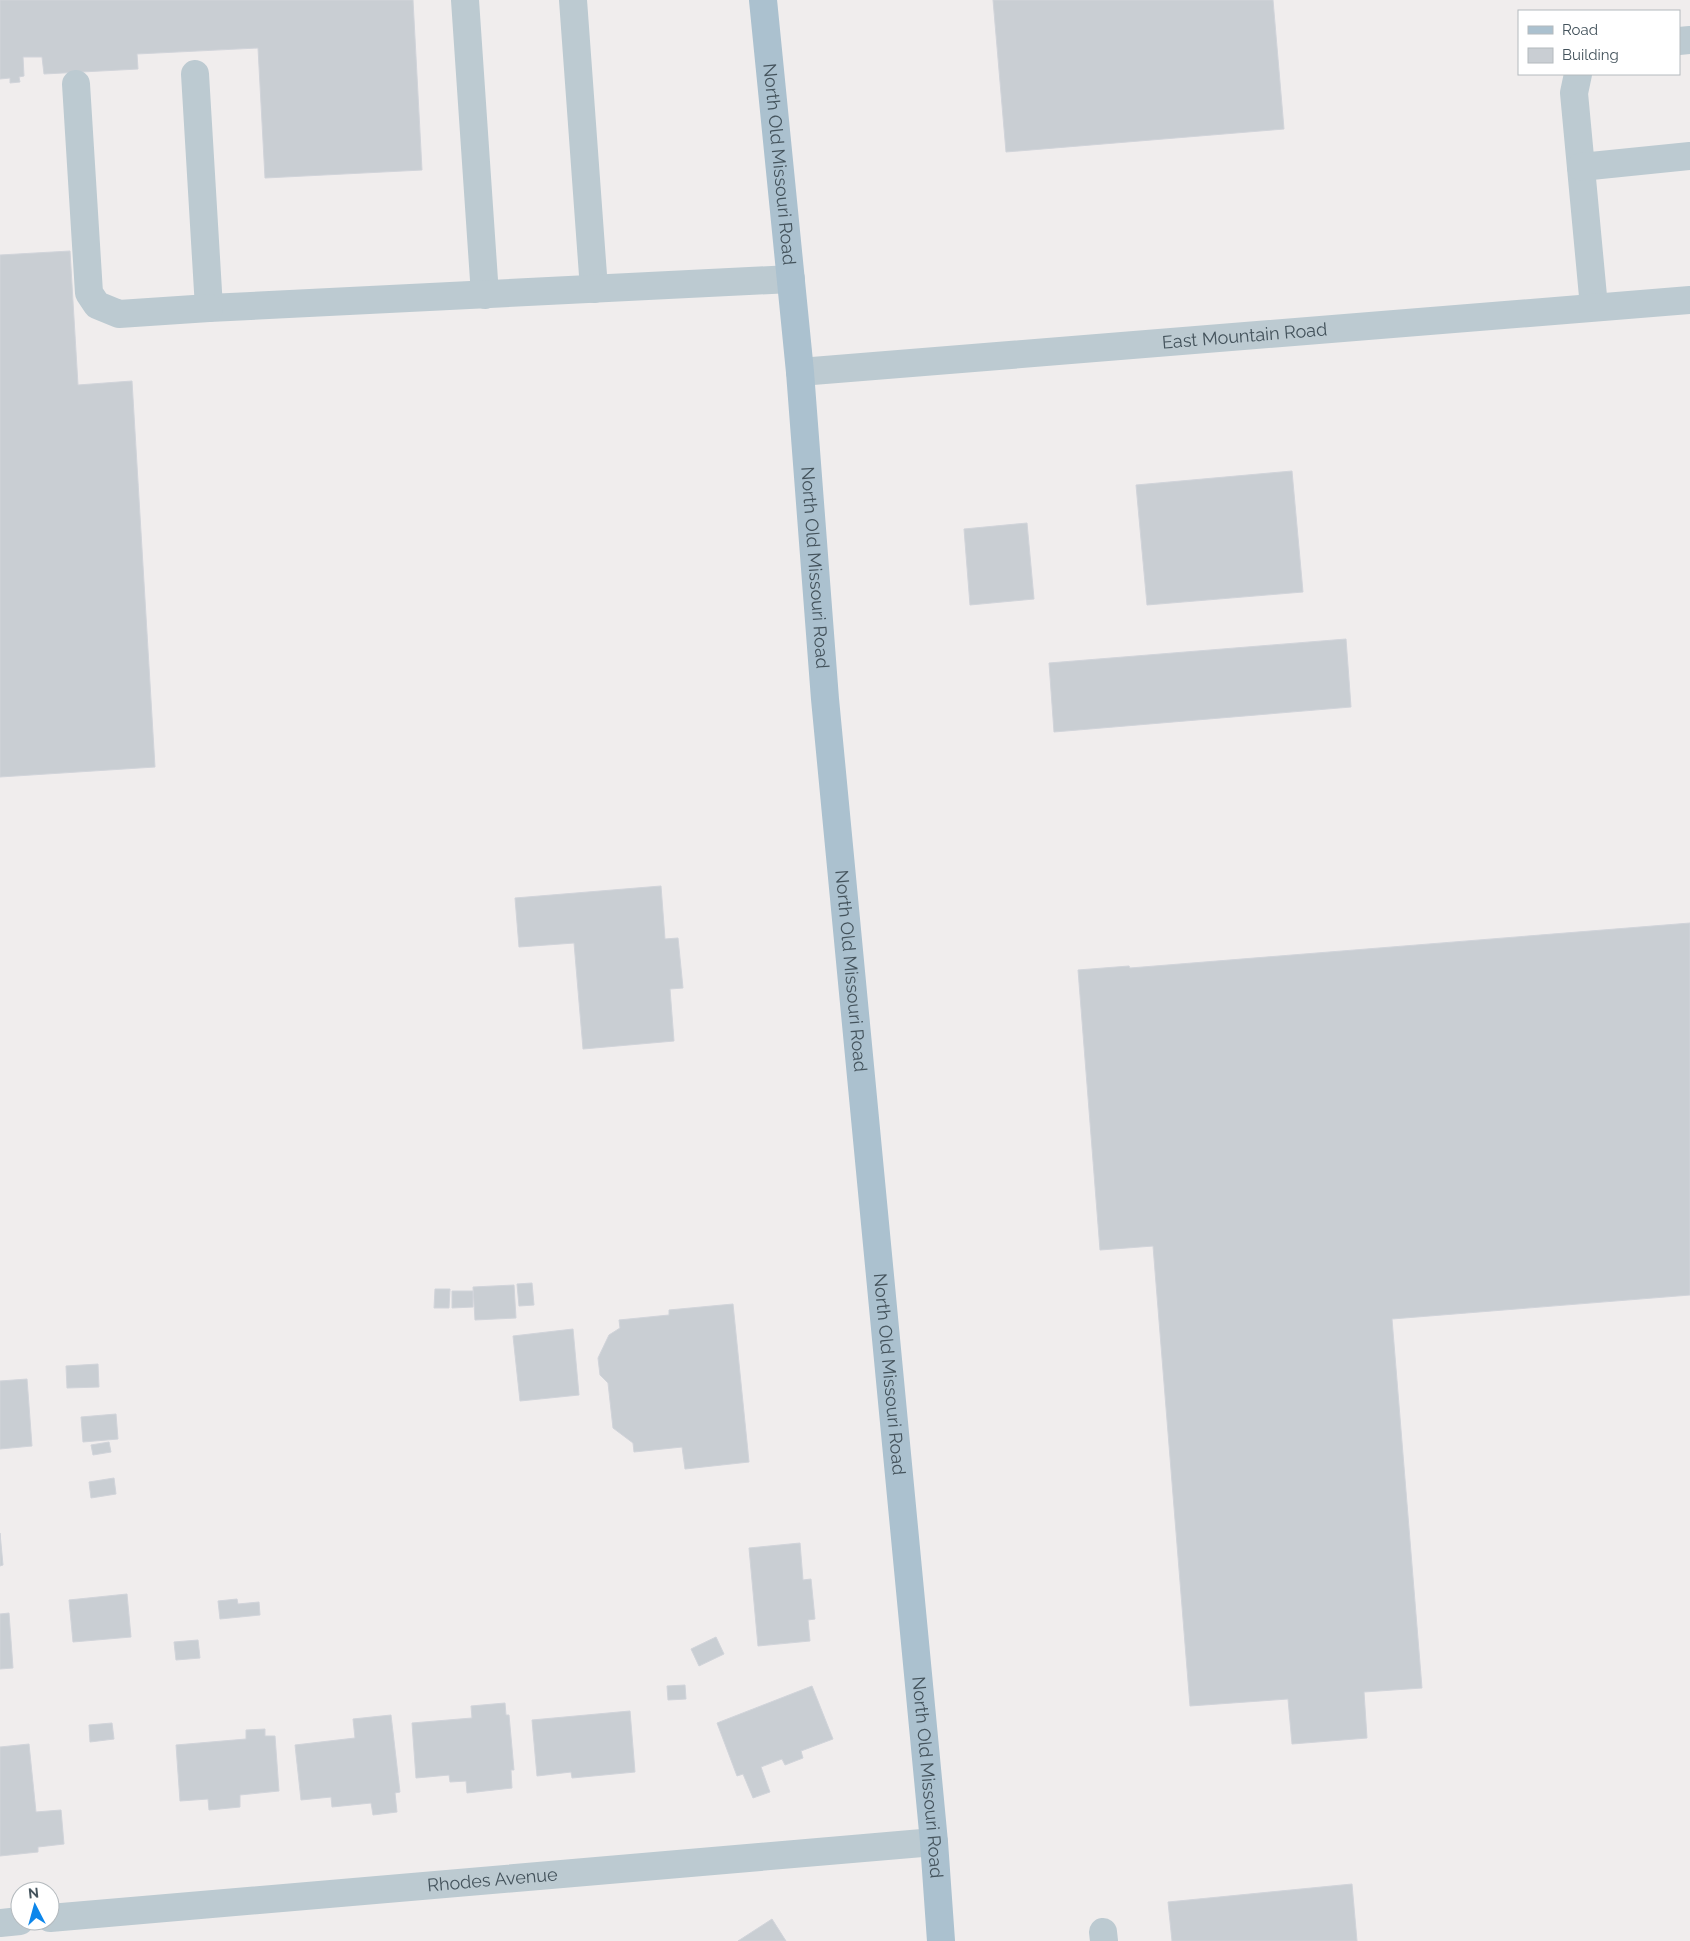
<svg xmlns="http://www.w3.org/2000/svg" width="1690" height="1941" viewBox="0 0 1690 1941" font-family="Raleway,sans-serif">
  <rect width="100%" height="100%" fill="#f0eded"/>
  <g fill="#c9ced3" stroke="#d1d4da">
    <path d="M 0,0 L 413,0 L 422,170 L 265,178 L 258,48 L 137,54 L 138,69 L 44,74 L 42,57 L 23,57 L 24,76 L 19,77 L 20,82 L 10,83 L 10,78 L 0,79 Z"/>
    <path d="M 993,0 L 1273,0 L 1284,129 L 1006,152 Z"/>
    <path d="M 70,251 L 78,385 L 132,381 L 155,767 L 0,777 L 0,255 Z"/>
    <path d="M 1292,471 L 1303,592 L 1147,605 L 1136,485 Z"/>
    <path d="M 1027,523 L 1034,599 L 970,605 L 964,529 Z"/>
    <path d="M 1346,639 L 1351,707 L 1054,732 L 1049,663 Z"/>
    <path d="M 661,886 L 665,939 L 678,938 L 683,988 L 670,989 L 674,1041 L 583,1049 L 574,943 L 519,947 L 515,898 Z"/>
    <path d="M 1690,923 L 1690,1295 L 1392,1319 L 1422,1688 L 1364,1692 L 1367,1738 L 1292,1744 L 1288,1699 L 1190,1706 L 1153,1246 L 1100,1250 L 1078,970 L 1129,966 L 1130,968 Z"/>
    <path d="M 532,1283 L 534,1305 L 519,1306 L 517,1284 Z"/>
    <path d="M 514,1285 L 516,1318 L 475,1320 L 473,1287 Z"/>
    <path d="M 435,1289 L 450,1289 L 449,1308 L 434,1308 Z"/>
    <path d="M 452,1291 L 473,1291 L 473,1307 L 452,1308 Z"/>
    <path d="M 733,1304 L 749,1462 L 685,1469 L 682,1447 L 634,1452 L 633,1443 L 613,1428 L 608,1383 L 600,1375 L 598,1358 L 609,1335 L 620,1328 L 619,1320 L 669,1315 L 669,1310 Z"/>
    <path d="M 573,1329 L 579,1395 L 520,1401 L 513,1336 Z"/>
    <path d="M 98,1364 L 99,1387 L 67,1388 L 66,1366 Z"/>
    <path d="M 27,1379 L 32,1446 L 0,1449 L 0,1381 Z"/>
    <path d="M 116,1414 L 118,1439 L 83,1442 L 81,1417 Z"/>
    <path d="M 109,1442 L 111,1452 L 93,1455 L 91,1445 Z"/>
    <path d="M 114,1478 L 116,1494 L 91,1498 L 89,1482 Z"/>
    <path d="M 0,1533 L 3,1565 L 0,1566 Z"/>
    <path d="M 800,1543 L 803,1580 L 811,1579 L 815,1619 L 808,1620 L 810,1641 L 758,1646 L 749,1548 Z"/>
    <path d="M 127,1594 L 131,1637 L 73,1642 L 69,1600 Z"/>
    <path d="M 237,1599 L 238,1604 L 259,1602 L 260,1615 L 220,1619 L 218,1601 Z"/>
    <path d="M 9,1613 L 13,1668 L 0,1669 L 0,1614 Z"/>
    <path d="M 716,1637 L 724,1654 L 699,1666 L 691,1649 Z"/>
    <path d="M 198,1640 L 200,1658 L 176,1660 L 174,1642 Z"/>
    <path d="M 685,1685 L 686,1699 L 668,1700 L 667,1686 Z"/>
    <path d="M 812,1686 L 833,1739 L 801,1751 L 803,1758 L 785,1765 L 782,1759 L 761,1767 L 770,1792 L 753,1798 L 743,1774 L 737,1776 L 717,1723 Z"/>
    <path d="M 505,1703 L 506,1715 L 509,1715 L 514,1770 L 511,1770 L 512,1788 L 467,1793 L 466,1781 L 450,1782 L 449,1775 L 416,1778 L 412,1723 L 472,1718 L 471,1706 Z"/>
    <path d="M 630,1711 L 635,1772 L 572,1778 L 571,1772 L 537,1776 L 532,1720 Z"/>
    <path d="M 391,1715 L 400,1792 L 395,1793 L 397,1812 L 373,1815 L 371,1803 L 332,1807 L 331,1797 L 301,1800 L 295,1745 L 355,1738 L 353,1719 Z"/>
    <path d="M 112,1723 L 114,1739 L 90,1742 L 89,1725 Z"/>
    <path d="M 265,1729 L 265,1736 L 275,1736 L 279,1791 L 240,1795 L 240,1807 L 209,1810 L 208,1799 L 180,1801 L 176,1745 L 246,1739 L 246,1730 Z"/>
    <path d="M 29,1744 L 36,1812 L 61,1810 L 64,1844 L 38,1847 L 38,1852 L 0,1856 L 0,1747 Z"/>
    <path d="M 1352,1884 L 1357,1941 L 1172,1941 L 1168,1902 Z"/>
    <path d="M 772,1919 L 786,1941 L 738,1941 Z"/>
  </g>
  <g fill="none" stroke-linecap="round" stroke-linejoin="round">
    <g stroke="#bccad1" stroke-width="28">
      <path d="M 465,0 L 485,295"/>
      <path d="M 573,0 L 594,289"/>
      <path d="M 1679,41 L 1690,40"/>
      <path d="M 195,74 L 209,308 L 791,279"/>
      <path d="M 1578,74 L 1574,93 L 1594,307"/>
      <path d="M 76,84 L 89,293 L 97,305 L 119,314 L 209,308"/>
      <path d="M 1581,167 L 1690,156"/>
      <path id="s1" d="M 800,372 L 1690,300"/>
      <path id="s2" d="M 50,1918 L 934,1842"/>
      <path d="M 0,1923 L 20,1921"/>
      <path d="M 1103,1932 L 1104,1941"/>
    </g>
    <path stroke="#abc1cf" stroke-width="28" id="s3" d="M 763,0 L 800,372 L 825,699 L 934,1842 L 941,1941"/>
  </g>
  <g text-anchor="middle" stroke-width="4" stroke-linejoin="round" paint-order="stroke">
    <g font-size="18" fill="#44535c" stroke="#fff">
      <text dy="6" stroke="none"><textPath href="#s3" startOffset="165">North Old Missouri Road</textPath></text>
      <text dy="6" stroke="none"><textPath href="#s1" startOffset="446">East Mountain Road</textPath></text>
      <text dy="6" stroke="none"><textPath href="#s3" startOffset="570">North Old Missouri Road</textPath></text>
      <text dy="6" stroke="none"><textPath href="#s3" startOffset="975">North Old Missouri Road</textPath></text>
      <text dy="6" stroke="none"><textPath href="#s3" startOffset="1380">North Old Missouri Road</textPath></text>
      <text dy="6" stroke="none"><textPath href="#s3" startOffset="1785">North Old Missouri Road</textPath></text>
      <text dy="6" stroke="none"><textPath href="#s2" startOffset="444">Rhodes Avenue</textPath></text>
    </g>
  </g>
  <rect x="1518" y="10" width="162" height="65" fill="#ffffff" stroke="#b4babe"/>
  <rect x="1528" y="26" width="25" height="8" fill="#abc1cf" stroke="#b4babe"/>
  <text x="1562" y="35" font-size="15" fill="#44535c">Road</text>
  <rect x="1528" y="48" width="25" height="15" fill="#c9ced3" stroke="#b4babe"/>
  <text x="1562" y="60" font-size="15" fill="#44535c">Building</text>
  <g transform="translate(35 1906) rotate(354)"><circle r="24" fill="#ffffff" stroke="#b4babe"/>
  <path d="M0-4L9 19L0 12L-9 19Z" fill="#0c86eb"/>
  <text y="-8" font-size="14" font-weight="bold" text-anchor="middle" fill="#44535c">N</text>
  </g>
</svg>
